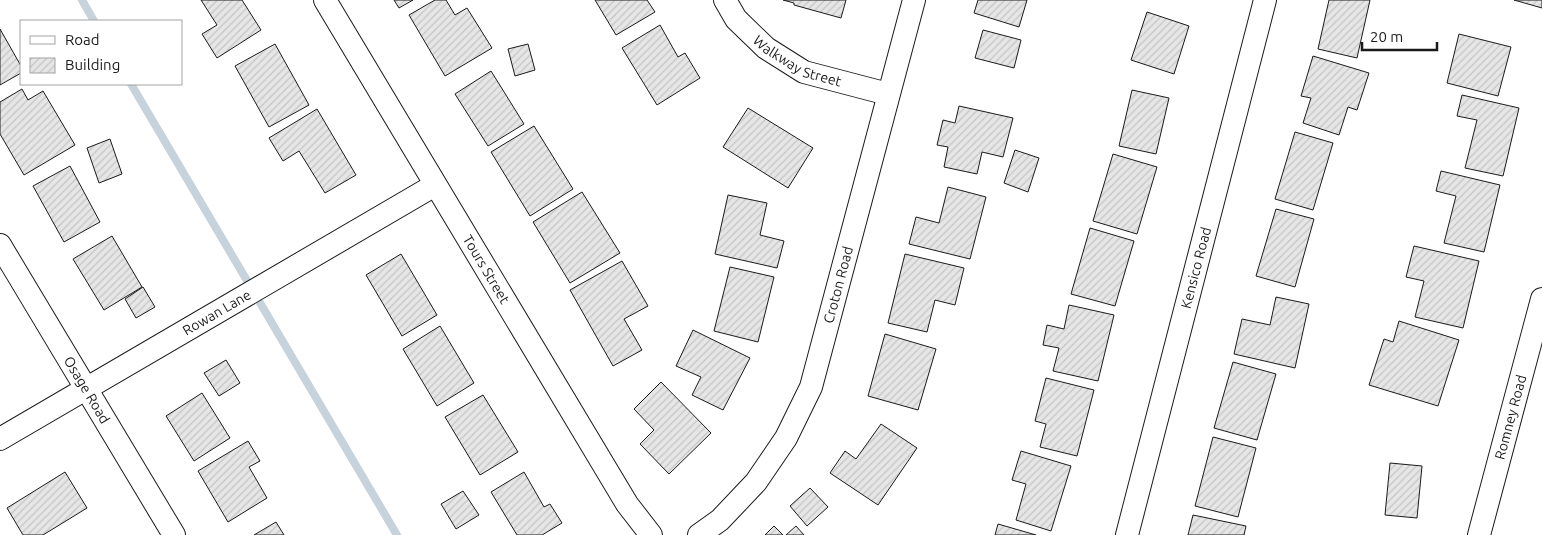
<svg xmlns="http://www.w3.org/2000/svg" width="1542" height="535" viewBox="0 0 1542 535" font-family="Ubuntu,sans-serif">
  <defs>
    <pattern id="building-hatch" width="6" height="6" patternUnits="userSpaceOnUse" patternTransform="scale(1.25)"><rect width="6" height="6" fill="#e6e6e6"/><path d="M-1 1l2-2M0 6l6-6M5 7l2-2" fill="none" stroke="#c5c5c5"/></pattern>
  </defs>
  <rect width="100%" height="100%" fill="#fff"/>
  <g fill="none" stroke-linecap="round" stroke-linejoin="round">
    <g stroke="#c6d2dc" stroke-width="8">
      <path d="M 82,0 L 94,21"/>
      <path d="M 131,84 L 397,535"/>
    </g>
  </g>
  <g fill="url(#building-hatch)" stroke="#1a1a1a">
    <path d="M 201,0 L 242,0 L 261,30 L 217,58 L 202,34 L 217,25 Z"/>
    <path d="M 394,0 L 413,0 L 399,8 Z"/>
    <path d="M 435,0 L 446,0 L 455,15 L 467,8 L 492,48 L 445,76 L 409,15 Z"/>
    <path d="M 595,0 L 647,0 L 655,12 L 616,35 Z"/>
    <path d="M 783,0 L 846,0 L 841,18 L 794,5 L 794,3 Z"/>
    <path d="M 978,0 L 1027,0 L 1019,27 L 974,13 Z"/>
    <path d="M 1329,0 L 1370,0 L 1357,58 L 1318,49 Z"/>
    <path d="M 1514,0 L 1542,0 L 1542,8 Z"/>
    <path d="M 1147,12 L 1189,26 L 1174,74 L 1131,60 Z"/>
    <path d="M 660,25 L 678,57 L 685,53 L 700,78 L 657,105 L 622,48 Z"/>
    <path d="M 0,29 L 21,66 L 21,73 L 0,85 Z"/>
    <path d="M 983,30 L 1021,40 L 1014,68 L 975,58 Z"/>
    <path d="M 1459,34 L 1511,47 L 1498,96 L 1447,83 Z"/>
    <path d="M 275,44 L 309,105 L 269,127 L 235,66 Z"/>
    <path d="M 528,44 L 535,70 L 515,76 L 508,49 Z"/>
    <path d="M 1313,56 L 1369,73 L 1357,110 L 1348,107 L 1339,135 L 1303,123 L 1311,98 L 1301,96 Z"/>
    <path d="M 491,71 L 524,124 L 488,146 L 455,94 Z"/>
    <path d="M 22,89 L 28,100 L 43,91 L 75,145 L 24,175 L 0,134 L 0,102 Z"/>
    <path d="M 1132,90 L 1169,98 L 1156,154 L 1119,146 Z"/>
    <path d="M 1462,95 L 1519,108 L 1503,176 L 1465,168 L 1477,120 L 1457,116 Z"/>
    <path d="M 959,106 L 1013,118 L 1003,157 L 982,152 L 977,174 L 944,167 L 948,147 L 937,145 L 943,120 L 955,123 Z"/>
    <path d="M 748,108 L 813,148 L 788,188 L 723,147 Z"/>
    <path d="M 317,109 L 356,175 L 325,193 L 299,151 L 283,161 L 269,138 Z"/>
    <path d="M 534,126 L 573,189 L 530,216 L 491,152 Z"/>
    <path d="M 1295,132 L 1333,143 L 1313,210 L 1275,199 Z"/>
    <path d="M 110,139 L 122,174 L 99,183 L 87,148 Z"/>
    <path d="M 1015,150 L 1039,158 L 1028,192 L 1004,183 Z"/>
    <path d="M 1113,154 L 1157,167 L 1137,234 L 1093,221 Z"/>
    <path d="M 70,166 L 100,222 L 64,242 L 33,186 Z"/>
    <path d="M 1441,171 L 1500,185 L 1484,252 L 1444,243 L 1456,196 L 1436,191 Z"/>
    <path d="M 948,187 L 986,197 L 970,259 L 909,244 L 916,217 L 939,223 Z"/>
    <path d="M 582,192 L 620,253 L 570,283 L 533,222 Z"/>
    <path d="M 728,195 L 767,203 L 760,235 L 784,241 L 777,268 L 715,254 Z"/>
    <path d="M 1276,209 L 1314,219 L 1295,287 L 1256,276 Z"/>
    <path d="M 1090,228 L 1134,241 L 1115,306 L 1071,294 Z"/>
    <path d="M 112,236 L 142,287 L 104,310 L 73,259 Z"/>
    <path d="M 1414,246 L 1479,261 L 1463,328 L 1415,317 L 1424,281 L 1406,277 Z"/>
    <path d="M 401,254 L 437,315 L 402,336 L 366,275 Z"/>
    <path d="M 905,254 L 964,268 L 955,305 L 935,300 L 927,332 L 888,323 Z"/>
    <path d="M 622,261 L 648,306 L 624,319 L 642,350 L 613,366 L 570,290 Z"/>
    <path d="M 730,267 L 774,277 L 758,342 L 714,331 Z"/>
    <path d="M 143,287 L 155,307 L 136,318 L 125,299 Z"/>
    <path d="M 1276,297 L 1309,304 L 1295,368 L 1234,354 L 1242,319 L 1270,325 Z"/>
    <path d="M 1069,305 L 1114,315 L 1098,381 L 1053,371 L 1059,348 L 1043,345 L 1047,325 L 1064,329 Z"/>
    <path d="M 1399,321 L 1459,340 L 1438,406 L 1369,385 L 1384,339 L 1393,342 Z"/>
    <path d="M 440,326 L 474,383 L 437,406 L 403,349 Z"/>
    <path d="M 693,330 L 750,358 L 723,410 L 692,395 L 701,377 L 676,366 Z"/>
    <path d="M 885,334 L 936,349 L 918,410 L 868,396 Z"/>
    <path d="M 226,360 L 240,383 L 219,396 L 204,373 Z"/>
    <path d="M 1233,362 L 1276,374 L 1257,440 L 1214,428 Z"/>
    <path d="M 1046,378 L 1094,390 L 1077,456 L 1040,447 L 1046,424 L 1035,421 Z"/>
    <path d="M 661,382 L 711,433 L 669,474 L 640,444 L 654,430 L 634,409 Z"/>
    <path d="M 202,393 L 230,438 L 194,461 L 166,416 Z"/>
    <path d="M 483,395 L 518,452 L 480,475 L 445,417 Z"/>
    <path d="M 881,424 L 917,448 L 878,505 L 830,473 L 845,451 L 856,459 Z"/>
    <path d="M 1213,437 L 1256,448 L 1238,517 L 1195,506 Z"/>
    <path d="M 248,441 L 260,461 L 249,467 L 267,498 L 228,522 L 198,471 Z"/>
    <path d="M 1021,451 L 1071,466 L 1051,531 L 1016,520 L 1026,484 L 1012,480 Z"/>
    <path d="M 1390,463 L 1422,466 L 1417,518 L 1385,515 Z"/>
    <path d="M 65,472 L 87,508 L 43,535 L 23,535 L 7,508 Z"/>
    <path d="M 524,472 L 544,507 L 550,504 L 562,523 L 542,535 L 517,535 L 491,492 Z"/>
    <path d="M 810,488 L 828,507 L 807,526 L 790,506 Z"/>
    <path d="M 463,491 L 479,515 L 456,529 L 441,504 Z"/>
    <path d="M 1193,515 L 1246,526 L 1244,535 L 1188,535 Z"/>
    <path d="M 276,522 L 284,535 L 254,535 Z"/>
    <path d="M 998,524 L 1036,535 L 995,535 Z"/>
    <path d="M 774,526 L 783,535 L 765,535 Z"/>
    <path d="M 796,526 L 804,535 L 786,535 Z"/>
  </g>
  <g fill="none" stroke-linecap="round" stroke-linejoin="round">
    <g stroke="#1a1a1a" stroke-width="24">
      <g id="street">
        <path id="s1" d="M 325,0 L 627,504 L 651,535"/>
        <path id="s2" d="M 725,0 L 736,19 L 766,48 L 804,72 L 888,94"/>
        <path id="s3" d="M 0,245 L 174,535"/>
        <path id="s4" d="M 0,439 L 435,185"/>
        <path id="s5" d="M 699,535 L 720,520 L 756,482 L 786,438 L 811,387 L 914,0"/>
        <path id="s6" d="M 1127,535 L 1265,0"/>
        <path id="s7" d="M 1479,535 L 1542,299"/>
      </g>
    </g>
    <use href="#street" stroke="#fff" stroke-width="22"/>
  </g>
  <g text-anchor="middle" stroke-width="4" stroke-linejoin="round" paint-order="stroke">
    <g font-size="14" fill="#1a1a1a" stroke="#fff">
      <text dy="5" stroke="none"><textPath href="#s2" startOffset="98">Walkway Street</textPath></text>
      <text dy="5" stroke="none"><textPath href="#s6" startOffset="276">Kensico Road</textPath></text>
      <text dy="5" stroke="none"><textPath href="#s1" startOffset="314">Tours Street</textPath></text>
      <text dy="5" stroke="none"><textPath href="#s5" startOffset="294">Croton Road</textPath></text>
      <text dy="5" stroke="none"><textPath href="#s4" startOffset="251">Rowan Lane</textPath></text>
      <text dy="5" stroke="none"><textPath href="#s3" startOffset="169">Osage Road</textPath></text>
      <text dy="5" stroke="none"><textPath href="#s7" startOffset="122">Romney Road</textPath></text>
    </g>
  </g>
  <rect x="20" y="20" width="162" height="65" fill="#ffffff" stroke="#a3a3a3"/>
  <rect x="30" y="36" width="25" height="8" fill="#ffffff" stroke="#a3a3a3"/>
  <text x="65" y="45" font-size="15" fill="#1a1a1a">Road</text>
  <rect x="30" y="58" width="25" height="15" fill="url(#building-hatch)" stroke="#a3a3a3"/>
  <text x="65" y="70" font-size="15" fill="#1a1a1a">Building</text>
  <path d="M1362 42v8h75v-8" fill="none" stroke="#1a1a1a" stroke-width="2.5"/>
  <text x="1370" y="42" font-size="15" fill="#1a1a1a" stroke="#ffffff" stroke-width="4" paint-order="stroke">20 m</text>
</svg>
